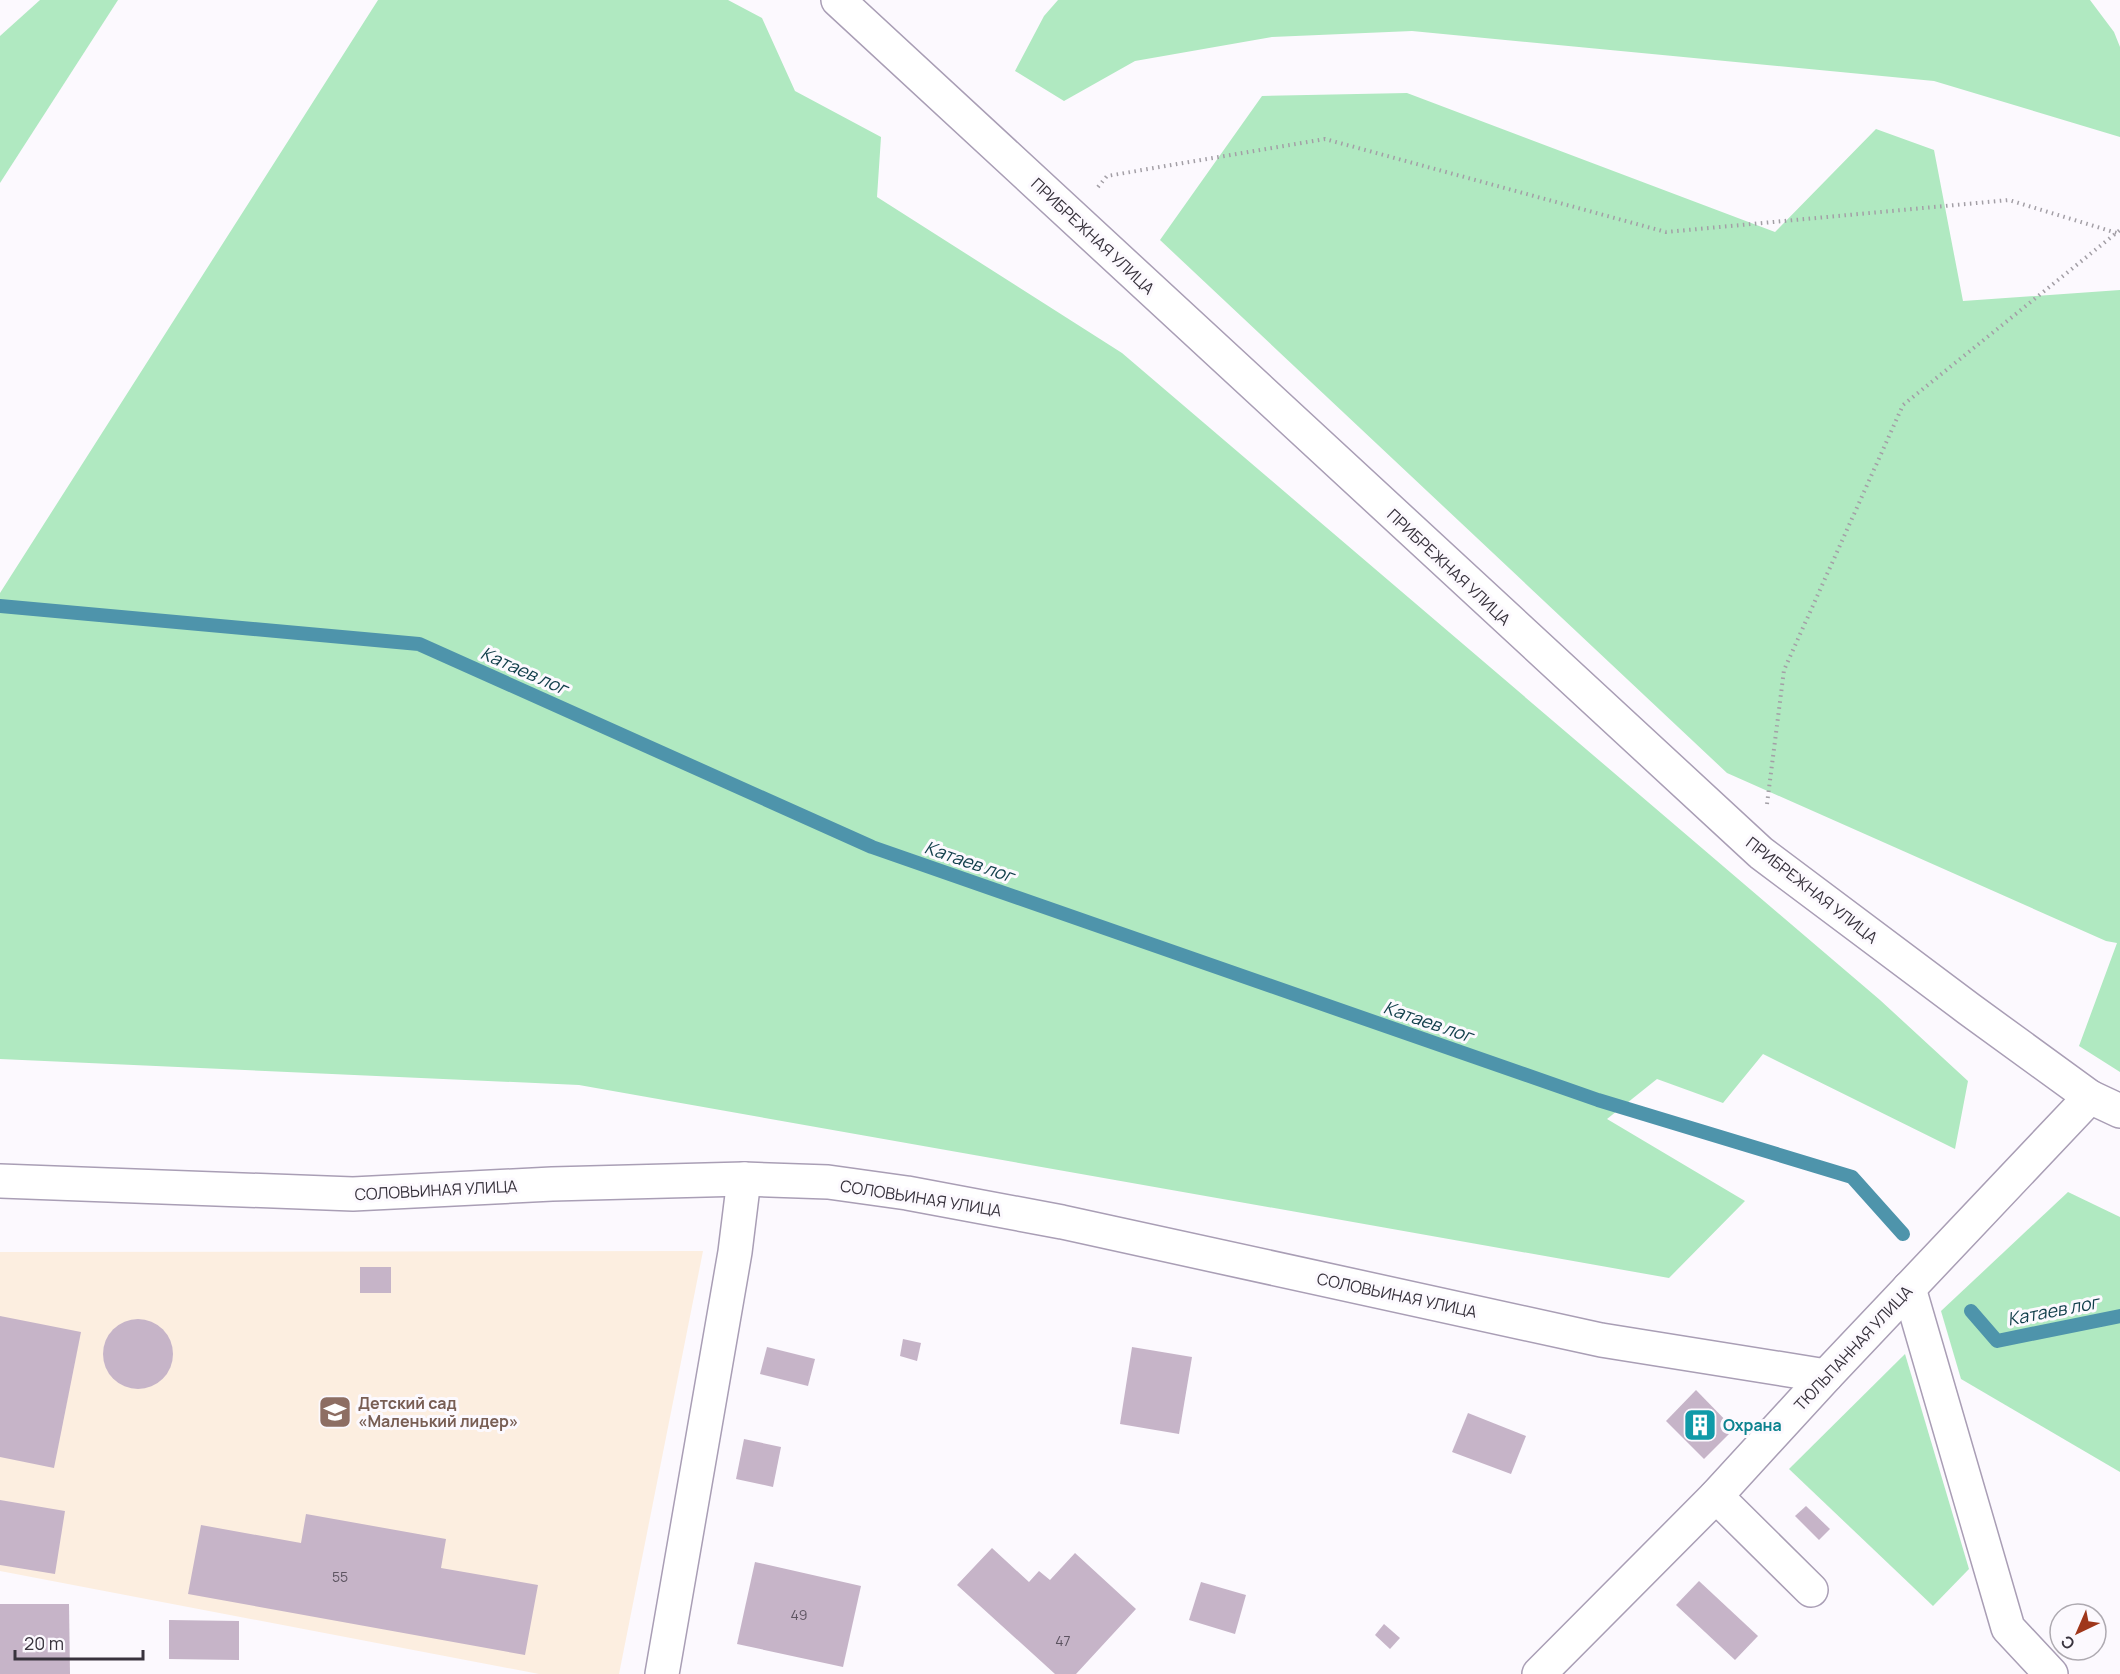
<svg xmlns="http://www.w3.org/2000/svg" width="2120" height="1674" viewBox="0 0 2120 1674" font-family="Manrope,sans-serif">
  <rect width="100%" height="100%" fill="#fcf9fe"/>
  <path fill="#fceee0" d="M 703,1251 L 619,1674 L 539,1674 L 0,1571 L 0,1252 Z"/>
  <g fill="#b0e9c1">
    <path d="M 40,0 L 118,0 L 0,183 L 0,36 Z"/>
    <path d="M 378,0 L 728,0 L 762,18 L 795,91 L 881,137 L 877,197 L 1122,353 L 1880,1000 L 1968,1081 L 1955,1149 L 1763,1054 L 1723,1103 L 1657,1079 L 1607,1119 L 1745,1201 L 1669,1278 L 579,1085 L 0,1059 L 0,593 Z"/>
    <path d="M 1058,0 L 2090,0 L 2114,32 L 2120,47 L 2120,137 L 1934,81 L 1412,31 L 1272,37 L 1135,61 L 1064,101 L 1015,71 L 1044,16 Z"/>
    <path d="M 1407,93 L 1775,232 L 1876,129 L 1934,150 L 1963,301 L 2120,290 L 2120,1072 L 2079,1046 L 2117,943 L 2106,941 L 1727,773 L 1160,240 L 1262,96 Z"/>
    <path d="M 2068,1192 L 2120,1217 L 2120,1472 L 1961,1379 L 1941,1311 Z"/>
    <path d="M 1905,1354 L 1969,1569 L 1933,1606 L 1789,1469 Z"/>
  </g>
  <g fill="none" stroke-linecap="round" stroke-linejoin="round">
    <g stroke="#4e94ab" stroke-width="14">
      <path d="M 0,606 L 419,644 L 872,847 L 1598,1100 L 1852,1177 L 1903,1234"/>
      <path d="M 1971,1311 L 1997,1341 L 2120,1316"/>
    </g>
  </g>
  <g fill="#c6b4c8">
    <rect x="360" y="1267" width="31" height="26"/>
    <path d="M 0,1316 L 81,1332 L 54,1468 L 0,1457 Z"/>
    <circle cx="138" cy="1354" r="35"/>
    <path d="M 903,1339 L 921,1343 L 917,1361 L 900,1356 Z"/>
    <path d="M 767,1347 L 815,1359 L 808,1386 L 760,1374 Z"/>
    <path d="M 1132,1347 L 1192,1357 L 1179,1434 L 1120,1424 Z"/>
    <path d="M 1696,1390 L 1734,1429 L 1704,1459 L 1666,1421 Z"/>
    <path d="M 1468,1413 L 1526,1436 L 1511,1474 L 1452,1452 Z"/>
    <path d="M 744,1439 L 781,1447 L 773,1487 L 736,1479 Z"/>
    <path d="M 0,1500 L 65,1511 L 55,1574 L 0,1565 Z"/>
    <path d="M 1806,1506 L 1830,1529 L 1819,1540 L 1795,1516 Z"/>
    <path d="M 306,1514 L 446,1539 L 441,1568 L 538,1585 L 525,1655 L 188,1594 L 201,1525 L 301,1543 Z"/>
    <path d="M 992,1548 L 1029,1582 L 1039,1571 L 1050,1580 L 1075,1553 L 1136,1609 L 1076,1674 L 1055,1674 L 957,1585 Z"/>
    <path d="M 755,1562 L 861,1586 L 843,1667 L 737,1644 Z"/>
    <path d="M 1699,1581 L 1758,1636 L 1735,1660 L 1676,1605 Z"/>
    <path d="M 1201,1582 L 1246,1595 L 1235,1634 L 1189,1620 Z"/>
    <path d="M 0,1604 L 69,1604 L 70,1674 L 0,1674 Z"/>
    <path d="M 169,1620 L 239,1621 L 239,1660 L 169,1659 Z"/>
    <path d="M 1384,1624 L 1400,1638 L 1390,1649 L 1375,1635 Z"/>
  </g>
  <g fill="none" stroke-linecap="round" stroke-linejoin="round">
    <g stroke="#a99eb5" stroke-width="36">
      <g id="minor">
        <path d="M 838,0 L 1761,853 L 1969,1009 L 2090,1097 L 2120,1111"/>
        <path d="M 0,1181 L 353,1194 L 552,1184 L 744,1179 L 828,1182 L 907,1193 L 1062,1222 L 1601,1340 L 1826,1376"/>
        <path d="M 1909,1288 L 2008,1628 L 2051,1674"/>
        <path d="M 1716,1496 L 1811,1590"/>
        <path d="M 662,1674 L 735,1252 L 744,1179"/>
        <path d="M 1539,1674 L 1716,1496 L 1826,1376 L 2090,1097"/>
      </g>
    </g>
    <g stroke="#a39fa6" stroke-width="4" stroke-dasharray="1.5 4.5" stroke-linecap="butt">
      <path d="M 1098,187 L 1107,176 L 1325,139 L 1666,232 L 2009,200 L 2117,233"/>
      <path d="M 1767,804 L 1784,670 L 1903,405 L 2120,230"/>
    </g>
    <use href="#minor" stroke="#fff" stroke-width="33"/>
  </g>
  <defs>
    <g id="school-square" transform="scale(1.725)"><rect x="-9" y="-9" width="18" height="18" rx="4" fill="#8d6e63" stroke="#fcf9fe"/><path d="M0-5L7-2L0 1L-7-2ZM-4 1L0 2.5L4 1V4Q0 6-4 4Z" fill="#fff"/></g>
    <g id="building-square" transform="scale(1.725)"><rect x="-9" y="-9" width="18" height="18" rx="4" fill="#0f9aa8" stroke="#fcf9fe"/><path d="M-4-6H4V6H1V3H-1V6H-4ZM-2.5-4.3h1.7v1.8h-1.7ZM.8-4.3h1.7v1.8H.8ZM-2.5-1h1.7V.8h-1.7ZM.8-1h1.7V.8H.8Z" fill="#fff"/></g>
  </defs>
  <g fill-rule="evenodd">
    <use href="#school-square" x="335" y="1412"/>
    <use href="#building-square" x="1700" y="1425"/>
  </g>
  <g text-anchor="middle" stroke-width="6" stroke-linejoin="round" paint-order="stroke">
    <g font-size="14" fill="#5c5360">
      <text x="340" y="1582">55</text>
      <text x="799" y="1620">49</text>
      <text x="1063" y="1646">47</text>
    </g>
    <g font-size="16" fill="#38333d" stroke="#fcf9fe">
      <text transform="translate(1093 236) rotate(43)" y="6">ПРИБРЕЖНАЯ УЛИЦА</text>
      <text transform="translate(1449 567) rotate(43)" y="6">ПРИБРЕЖНАЯ УЛИЦА</text>
      <text transform="translate(1812 890) rotate(38)" y="6">ПРИБРЕЖНАЯ УЛИЦА</text>
      <text transform="translate(436 1190) rotate(-3)" y="6">СОЛОВЬИНАЯ УЛИЦА</text>
      <text transform="translate(921 1198) rotate(9)" y="6">СОЛОВЬИНАЯ УЛИЦА</text>
      <text transform="translate(1397 1295) rotate(12)" y="6">СОЛОВЬИНАЯ УЛИЦА</text>
      <text transform="translate(1853 1348) rotate(-47)" y="6">ТЮЛЬПАННАЯ УЛИЦА</text>
    </g>
    <g font-size="16" font-weight="bold" fill="#785e54" stroke="#fcf9fe" text-anchor="start">
      <text x="358" y="1409">Детский сад<tspan x="358" dy="18">«Маленький лидер»</tspan></text>
    </g>
    <g font-size="16" font-weight="bold" fill="#0d838f" stroke="#fcf9fe" text-anchor="start">
      <text x="1723" y="1431">Охрана</text>
    </g>
    <g font-size="18" font-style="italic" fill="#103e4a" stroke="#fcf9fe">
      <text transform="translate(524 671) rotate(24)" y="6">Катаев лог</text>
      <text transform="translate(969 862) rotate(19)" y="6">Катаев лог</text>
      <text transform="translate(1428 1022) rotate(19)" y="6">Катаев лог</text>
      <text transform="translate(2053 1311) rotate(-11)" y="6">Катаев лог</text>
    </g>
  </g>
  <g transform="translate(2078 1632) rotate(224)"><circle r="28" fill="#fcf9fe" stroke="#aeaab1" stroke-width="1.5"/>
  <path d="M0-4.5L10 22L0 15L-10 22Z" fill="#9f371b"/>
  <text y="-9" font-size="16" font-weight="bold" text-anchor="middle" fill="#38333d">С</text>
  </g>
  <path d="M15 1650v9h128v-9" fill="none" stroke="#38333d" stroke-width="3"/>
  <text x="24" y="1650" font-size="18" fill="#38333d" stroke="#fcf9fe" stroke-width="4.5" paint-order="stroke">20 m</text>
</svg>
